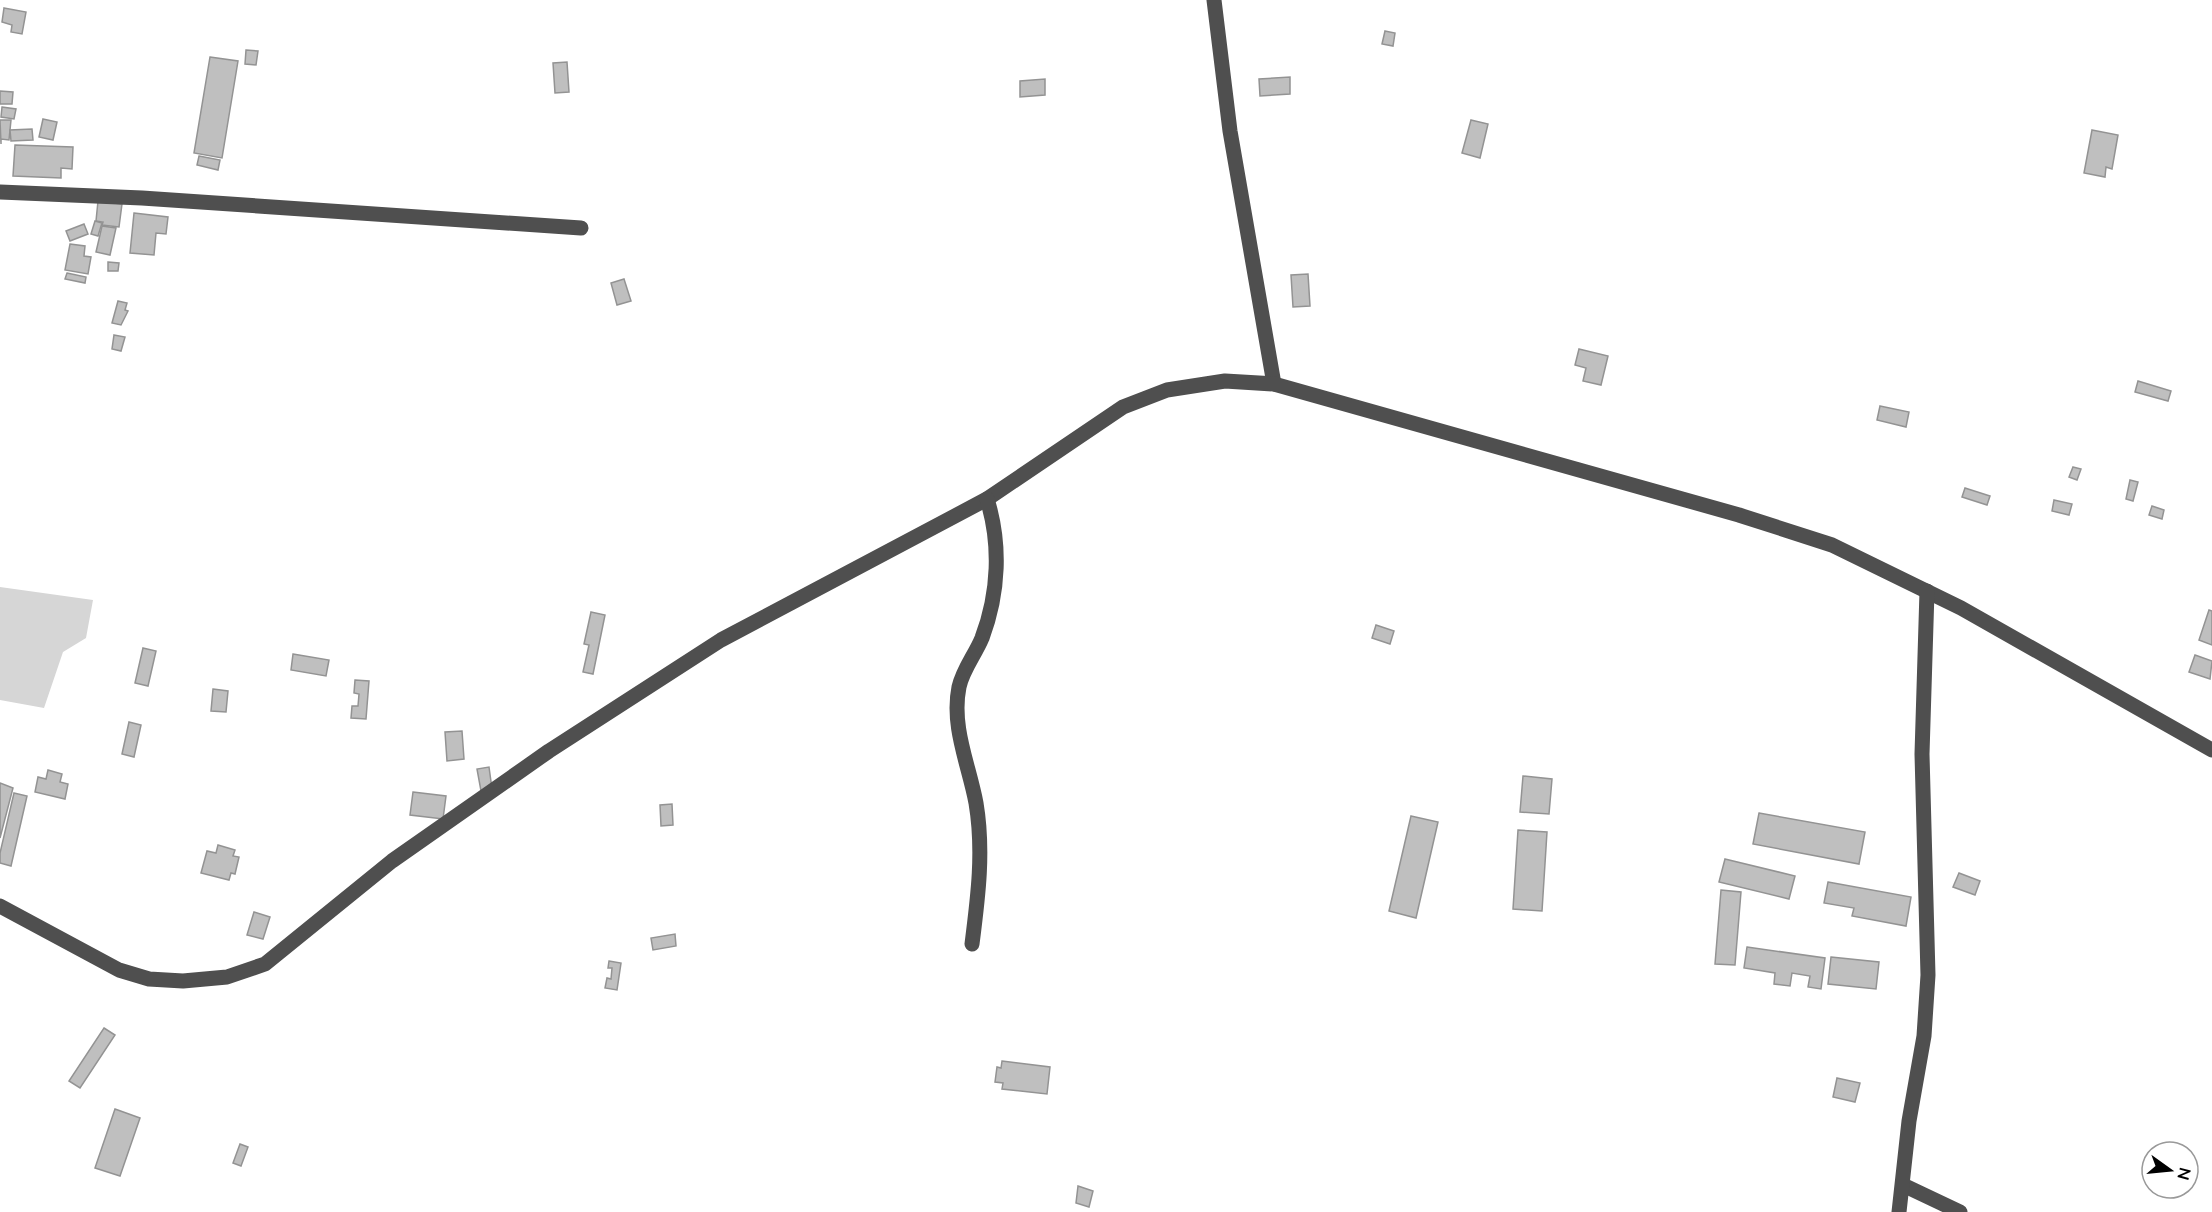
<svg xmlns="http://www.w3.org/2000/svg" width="2212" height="1212" viewBox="0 0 2212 1212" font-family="Mulish,sans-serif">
  <rect width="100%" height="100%" fill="#fff"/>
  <path fill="#d6d6d6" d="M 0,587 L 93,600 L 86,638 L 63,652 L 44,708 L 0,700 Z"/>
  <g fill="#bfbfbf" stroke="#939393" stroke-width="1.5">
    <path d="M 4,8 L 26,12 L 22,34 L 11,32 L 12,25 L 2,22 Z"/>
    <path d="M 1385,31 L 1395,33 L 1393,46 L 1382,44 Z"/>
    <path d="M 246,50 L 258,51 L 256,65 L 245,64 Z"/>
    <path d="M 210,57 L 238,61 L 222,158 L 194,153 Z"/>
    <path d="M 567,62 L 569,92 L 555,93 L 553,63 Z"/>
    <path d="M 1290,77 L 1290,94 L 1260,96 L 1259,79 Z"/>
    <path d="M 1045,79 L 1045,95 L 1020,97 L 1020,81 Z"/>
    <path d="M 0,91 L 13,92 L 12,104 L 0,104 Z"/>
    <path d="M 2,107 L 16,109 L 14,119 L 1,117 Z"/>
    <path d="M 43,119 L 57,122 L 53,140 L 39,137 Z"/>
    <path d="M 0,120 L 11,120 L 9,140 L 1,139 L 1,144 Z"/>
    <path d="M 1471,120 L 1488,124 L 1480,158 L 1462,153 Z"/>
    <path d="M 32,129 L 33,140 L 11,141 L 10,130 Z"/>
    <path d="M 2092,130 L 2118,135 L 2112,169 L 2106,167 L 2105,177 L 2084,173 Z"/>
    <path d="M 15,145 L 73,147 L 72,169 L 61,168 L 61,178 L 13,176 Z"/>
    <path d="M 199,156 L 220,160 L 218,170 L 197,165 Z"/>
    <path d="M 98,201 L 122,204 L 119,227 L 102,225 L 103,222 L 96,221 Z"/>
    <path d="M 134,213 L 168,217 L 166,234 L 156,233 L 154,255 L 130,253 Z"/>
    <path d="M 95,221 L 102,223 L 98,236 L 91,234 Z"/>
    <path d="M 84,224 L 88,234 L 70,241 L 66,231 Z"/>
    <path d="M 102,226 L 116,228 L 110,255 L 96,252 Z"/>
    <path d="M 70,244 L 85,246 L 84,256 L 91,257 L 88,274 L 65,270 Z"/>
    <path d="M 108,262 L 119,263 L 118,271 L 108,271 Z"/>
    <path d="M 67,273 L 86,277 L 85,283 L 65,279 Z"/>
    <path d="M 1308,274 L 1310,306 L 1293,307 L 1291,275 Z"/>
    <path d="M 624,279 L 631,301 L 617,305 L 611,283 Z"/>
    <path d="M 118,301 L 127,303 L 125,310 L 128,311 L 121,325 L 112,323 Z"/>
    <path d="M 114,335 L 125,337 L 121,351 L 112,349 Z"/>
    <path d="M 1579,349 L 1608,356 L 1601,385 L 1583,381 L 1586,368 L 1575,365 Z"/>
    <path d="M 2138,381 L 2171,391 L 2168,401 L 2135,392 Z"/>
    <path d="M 1880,406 L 1909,412 L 1906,427 L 1877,420 Z"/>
    <path d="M 2073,467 L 2081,469 L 2077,480 L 2069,477 Z"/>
    <path d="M 2130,480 L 2138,482 L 2133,501 L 2126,499 Z"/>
    <path d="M 1965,488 L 1990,496 L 1987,505 L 1962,497 Z"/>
    <path d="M 2054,500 L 2072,504 L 2069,515 L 2052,511 Z"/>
    <path d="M 2152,506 L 2164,510 L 2162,519 L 2149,515 Z"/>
    <path d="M 2209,610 L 2212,611 L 2212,645 L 2199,640 Z"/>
    <path d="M 591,612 L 605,615 L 593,674 L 583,672 L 589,645 L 584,644 Z"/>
    <path d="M 1376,625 L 1394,631 L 1390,644 L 1372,638 Z"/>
    <path d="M 143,648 L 156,651 L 148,686 L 135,683 Z"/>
    <path d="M 293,654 L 329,660 L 326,676 L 291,670 Z"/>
    <path d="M 2195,655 L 2212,661 L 2210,679 L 2189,672 Z"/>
    <path d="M 355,680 L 369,681 L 366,719 L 351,718 L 352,706 L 358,706 L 359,694 L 354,693 Z"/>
    <path d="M 213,689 L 228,691 L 226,712 L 211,711 Z"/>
    <path d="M 129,722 L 141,725 L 134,757 L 122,754 Z"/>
    <path d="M 462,731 L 464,759 L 447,761 L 445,732 Z"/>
    <path d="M 489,767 L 492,789 L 481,791 L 477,769 Z"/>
    <path d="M 48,770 L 62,774 L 60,782 L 68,784 L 65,799 L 35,792 L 38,777 L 46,779 Z"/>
    <path d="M 1523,776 L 1552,779 L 1549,814 L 1520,812 Z"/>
    <path d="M 0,783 L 13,788 L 0,838 Z"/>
    <path d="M 413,792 L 446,796 L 443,819 L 410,815 Z"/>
    <path d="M 14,793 L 27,796 L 11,866 L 0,863 L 0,853 Z"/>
    <path d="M 672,804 L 673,825 L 661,826 L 660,805 Z"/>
    <path d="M 1759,813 L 1865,832 L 1859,864 L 1753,844 Z"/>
    <path d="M 1411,816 L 1438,822 L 1416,918 L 1389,911 Z"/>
    <path d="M 1518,830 L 1547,832 L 1542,911 L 1513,909 Z"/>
    <path d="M 218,845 L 235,850 L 233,856 L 239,857 L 235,874 L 231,873 L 229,880 L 201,873 L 207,851 L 216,853 Z"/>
    <path d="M 1725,859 L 1795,876 L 1789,899 L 1719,882 Z"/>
    <path d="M 1959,873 L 1980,881 L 1975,895 L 1953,887 Z"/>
    <path d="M 1828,882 L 1911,897 L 1906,926 L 1852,916 L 1854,908 L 1824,903 Z"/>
    <path d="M 1721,890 L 1741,892 L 1735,965 L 1715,964 Z"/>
    <path d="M 254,912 L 270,917 L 263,939 L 247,935 Z"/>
    <path d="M 675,934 L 676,946 L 653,950 L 651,938 Z"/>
    <path d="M 1747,947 L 1825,958 L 1821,989 L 1808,987 L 1810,976 L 1792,973 L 1790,986 L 1774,984 L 1775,973 L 1744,968 Z"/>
    <path d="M 1831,957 L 1879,962 L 1876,989 L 1828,984 Z"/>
    <path d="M 609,961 L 621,963 L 617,990 L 605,988 L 607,978 L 611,979 L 612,968 L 608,968 Z"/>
    <path d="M 104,1028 L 115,1035 L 80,1088 L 69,1081 Z"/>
    <path d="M 1002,1061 L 1050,1067 L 1047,1094 L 1002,1089 L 1003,1083 L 995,1082 L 997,1067 L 1001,1068 Z"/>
    <path d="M 1837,1078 L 1860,1083 L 1855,1102 L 1833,1097 Z"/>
    <path d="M 115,1109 L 140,1118 L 120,1176 L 95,1168 Z"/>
    <path d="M 240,1144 L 248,1147 L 241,1166 L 233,1163 Z"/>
    <path d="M 1078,1186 L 1093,1191 L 1089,1207 L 1076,1203 Z"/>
  </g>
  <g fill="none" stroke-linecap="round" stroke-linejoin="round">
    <g stroke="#4f4f4f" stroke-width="15">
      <path d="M 1214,0 L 1230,131 L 1274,384"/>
      <path d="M 0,192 L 142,198 L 581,228"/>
      <path d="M 0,906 L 119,970 L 149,979 L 183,981 L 227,977 L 265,964 L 392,861 L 549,751 L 721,640 L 987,499 L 1123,407 L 1167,390 L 1225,381 L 1274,384 L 1739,515 L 1832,545 L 1961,608 L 2212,750"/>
      <path d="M 972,944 C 978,897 984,851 976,803 C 969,765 951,727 959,687 C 963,669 975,655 982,638 C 999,593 1001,544 987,499"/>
      <path d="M 1903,1185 L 1960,1212"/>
      <path d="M 1899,1212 L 1909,1121 L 1924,1036 L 1928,975 L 1922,754 L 1927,591"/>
    </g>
  </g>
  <g transform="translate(2170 1170) rotate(105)"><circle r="28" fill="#ffffff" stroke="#999999" stroke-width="1.5"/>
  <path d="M0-4.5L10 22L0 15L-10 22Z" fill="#000000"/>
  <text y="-9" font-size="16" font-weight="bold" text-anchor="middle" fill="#000000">N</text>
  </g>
</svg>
